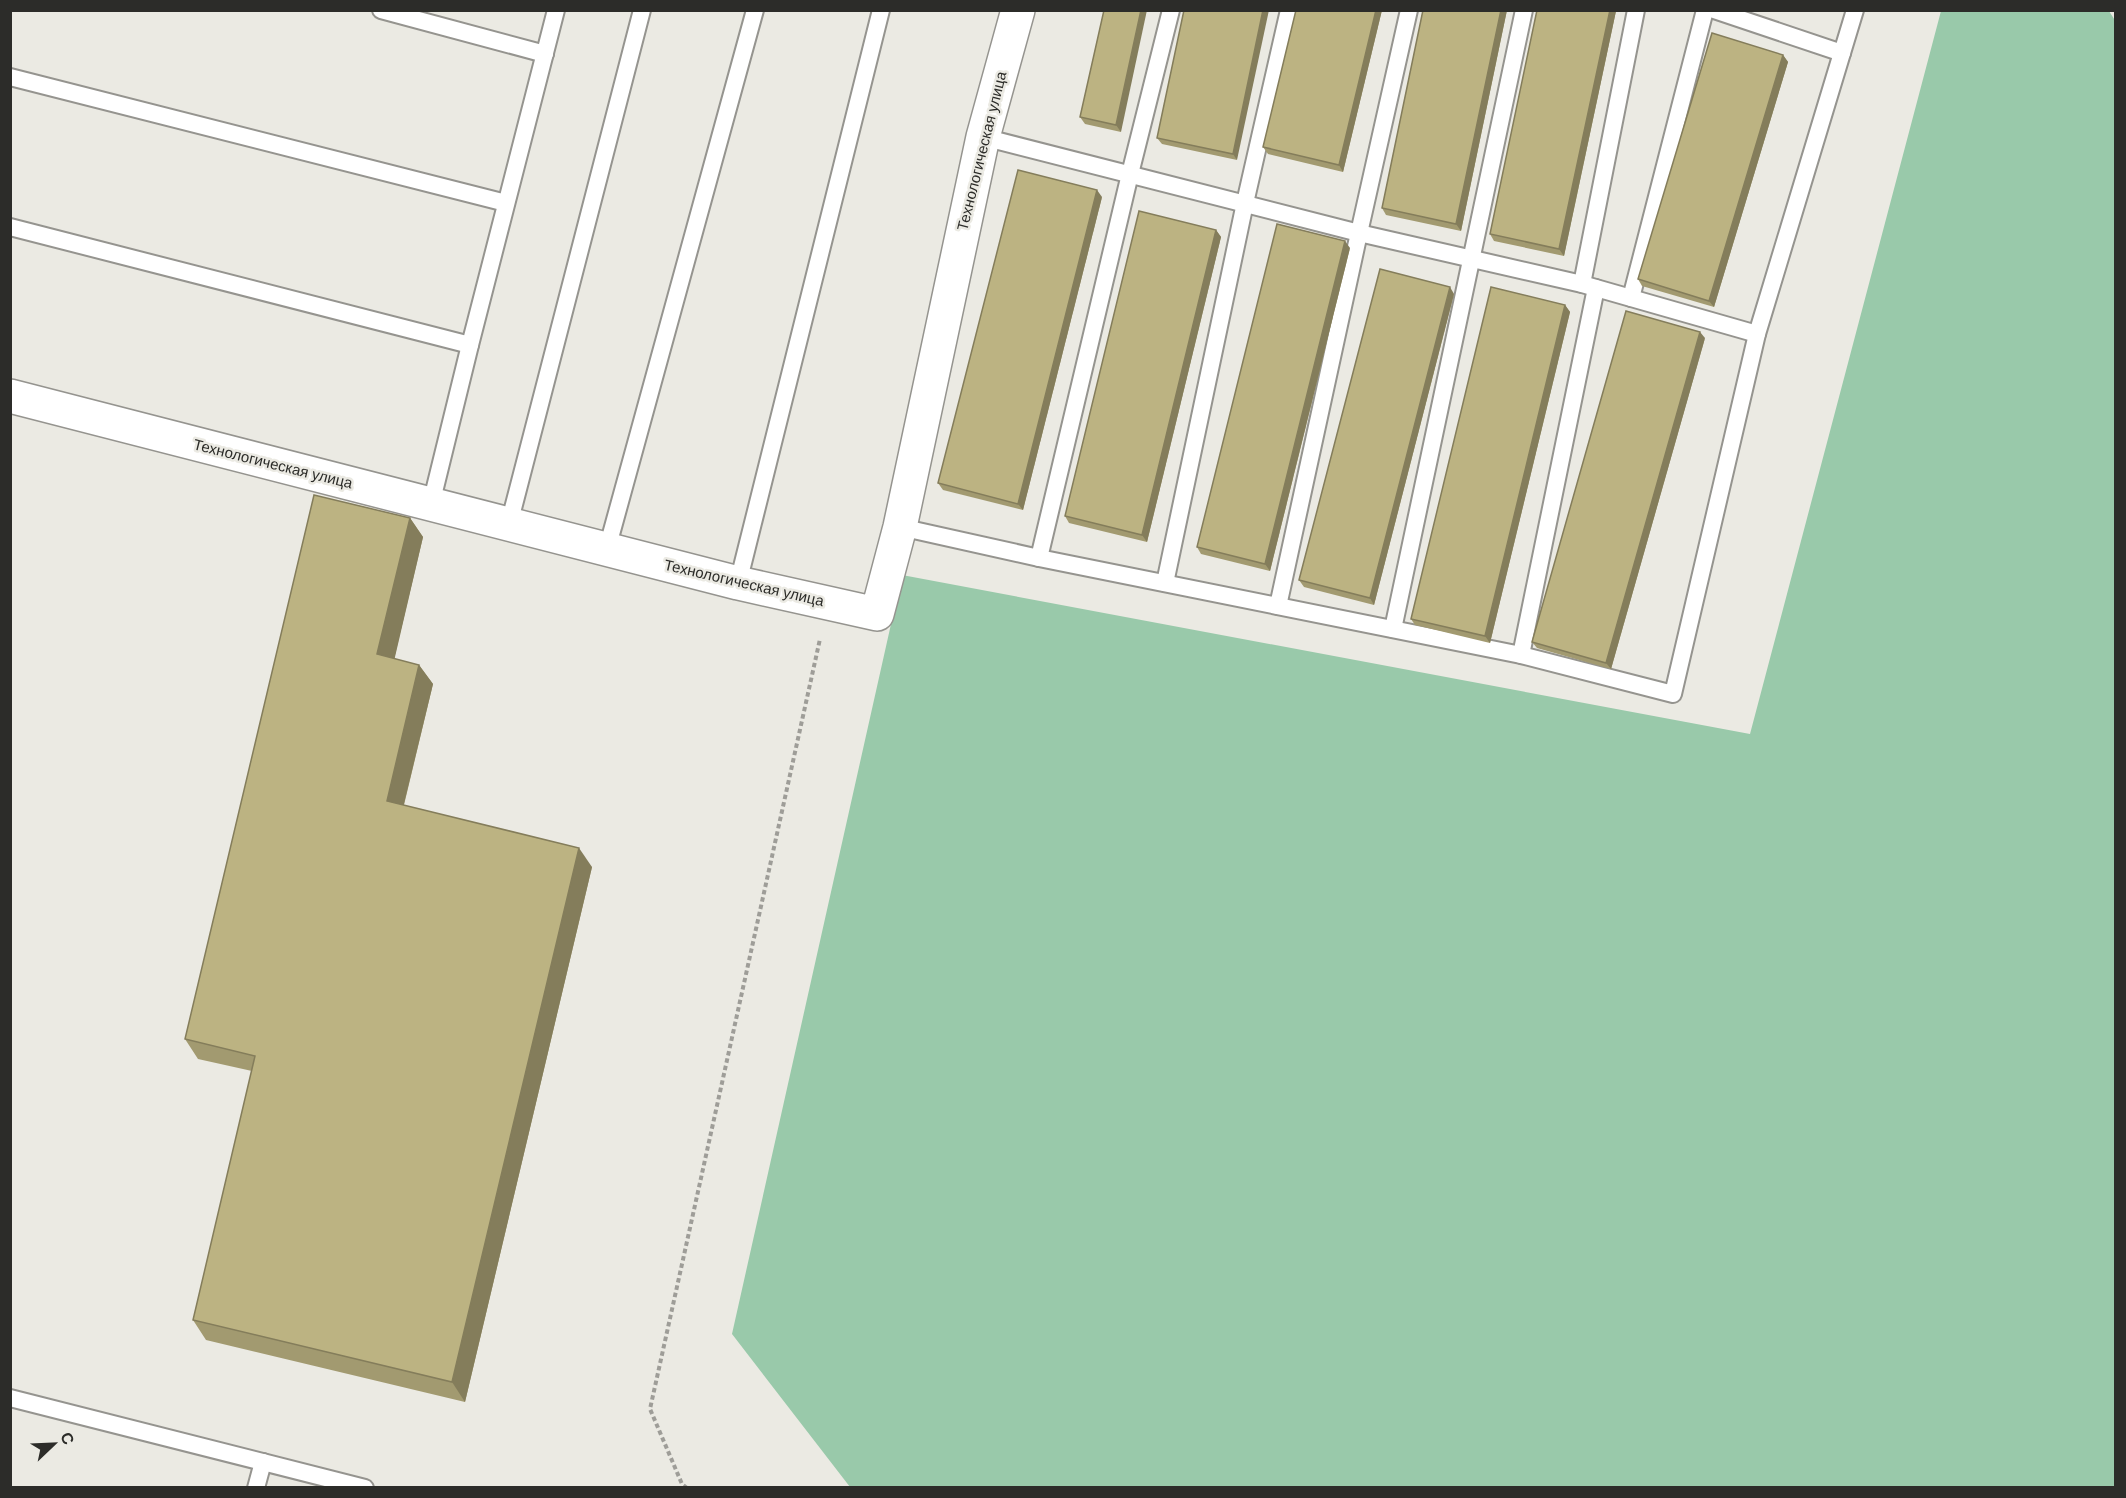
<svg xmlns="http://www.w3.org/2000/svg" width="2126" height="1498" viewBox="0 0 2126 1498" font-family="'DM Sans',sans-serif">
  <rect width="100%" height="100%" fill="#ebeae3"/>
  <path fill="#99c9aa" d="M 1941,11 L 2109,11 L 2116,22 L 2115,1487 L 850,1487 L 732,1334 L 902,575 L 1750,734 Z"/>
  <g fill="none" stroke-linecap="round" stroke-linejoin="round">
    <g stroke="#95948f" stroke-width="20">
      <g id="lane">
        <path d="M 381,10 L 545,54"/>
        <path d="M 1714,10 L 1842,53"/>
        <path d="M 10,77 L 506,203"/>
        <path d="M 983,137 L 1359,233 L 1582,284 L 1757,334"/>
        <path d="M 10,227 L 470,345"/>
        <path d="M 1582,284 L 1636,10"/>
        <path d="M 1631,298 L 1705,10"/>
        <path d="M 431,504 L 470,345 L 556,10"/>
        <path d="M 509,524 L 642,10"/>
        <path d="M 900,527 L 1039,558 L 1521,655 L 1673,694 L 1757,334 L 1855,10"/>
        <path d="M 607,549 L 755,10"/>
        <path d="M 1039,558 L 1130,174 L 1171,10"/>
        <path d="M 738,583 L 881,10"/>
        <path d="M 1165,583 L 1245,203 L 1289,10"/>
        <path d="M 1278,606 L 1359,233 L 1409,10"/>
        <path d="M 1393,629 L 1524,10"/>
        <path d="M 1521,655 L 1596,288"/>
        <path d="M 10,1398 L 365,1488"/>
        <path d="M 256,1488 L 263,1462"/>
      </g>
    </g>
    <g stroke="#95948f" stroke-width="36">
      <path id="street" d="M 10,396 L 738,583 L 877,614 L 900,527 L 983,137 L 1018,10"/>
    </g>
    <path stroke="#9e9d98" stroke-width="4" stroke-dasharray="4.5 3" stroke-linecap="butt" d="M 687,1488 L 682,1484 L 650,1409 L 820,639"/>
    <use href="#lane" stroke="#fff" stroke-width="16"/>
    <use href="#street" stroke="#fff" stroke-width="33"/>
  </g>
  <g fill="#a29a70">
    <path d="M 1104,10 L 1121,132 L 1085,124 L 1080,117 Z"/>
    <path d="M 1184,10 L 1237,160 L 1162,144 L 1157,138 Z"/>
    <path d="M 1296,10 L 1382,10 L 1343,172 L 1268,154 L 1263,147 Z"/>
    <path d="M 1423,10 L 1507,10 L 1461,231 L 1386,215 L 1382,208 Z"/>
    <path d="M 1537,10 L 1616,10 L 1616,11 L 1564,256 L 1494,241 L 1490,234 Z"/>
    <path d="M 1783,55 L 1788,62 L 1714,307 L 1642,286 L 1638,279 Z"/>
    <path d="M 1102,197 L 1023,510 L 943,490 L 938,483 Z"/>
    <path d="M 1216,230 L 1221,237 L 1147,542 L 1069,523 L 1065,516 Z"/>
    <path d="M 1350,248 L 1270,571 L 1201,554 L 1197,547 Z"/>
    <path d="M 1454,294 L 1374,605 L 1304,587 L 1299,580 Z"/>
    <path d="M 1565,305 L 1570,312 L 1490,643 L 1415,625 L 1411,619 Z"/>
    <path d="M 1705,338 L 1611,669 L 1537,648 L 1532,642 Z"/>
    <path d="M 410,518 L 423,537 L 394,659 L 419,665 L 433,684 L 404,805 L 592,867 L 465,1402 L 206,1340 L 193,1320 L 252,1071 L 198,1059 L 185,1039 Z"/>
  </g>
  <g fill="#847d5b">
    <path d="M 1141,10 L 1147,10 L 1121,132 L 1116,125 Z"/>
    <path d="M 1263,10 L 1269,10 L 1237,160 L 1233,154 Z"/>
    <path d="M 1376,10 L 1382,10 L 1343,172 L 1339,165 Z"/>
    <path d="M 1501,10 L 1507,10 L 1461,231 L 1456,224 Z"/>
    <path d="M 1610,10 L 1616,11 L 1564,256 L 1559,249 Z"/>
    <path d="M 1783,55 L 1788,62 L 1714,307 L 1709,301 Z"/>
    <path d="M 1097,190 L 1102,197 L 1023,510 L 1018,504 Z"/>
    <path d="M 1216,230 L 1221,237 L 1147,542 L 1142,535 Z"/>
    <path d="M 1345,241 L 1350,248 L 1270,571 L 1265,564 Z"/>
    <path d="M 1450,287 L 1454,294 L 1374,605 L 1370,598 Z"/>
    <path d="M 1565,305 L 1570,312 L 1490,643 L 1485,636 Z"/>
    <path d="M 1700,332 L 1705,338 L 1611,669 L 1606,663 Z"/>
    <path d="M 410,518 L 423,537 L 391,674 L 377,654 Z"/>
    <path d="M 419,665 L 433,684 L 400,820 L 387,801 Z"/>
    <path d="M 579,848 L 592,867 L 465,1402 L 452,1382 Z"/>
  </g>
  <g fill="#bcb382" stroke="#847d5b" stroke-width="1.5">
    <path d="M 1104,10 L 1141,10 L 1116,125 L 1080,117 Z"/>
    <path d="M 1184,10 L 1263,10 L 1233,154 L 1157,138 Z"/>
    <path d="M 1296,10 L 1376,10 L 1339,165 L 1263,147 Z"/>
    <path d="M 1423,10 L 1501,10 L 1456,224 L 1382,208 Z"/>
    <path d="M 1537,10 L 1610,10 L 1559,249 L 1490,234 Z"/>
    <path d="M 1712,33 L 1783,55 L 1709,301 L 1638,279 Z"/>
    <path d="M 1018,170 L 1097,190 L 1018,504 L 938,483 Z"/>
    <path d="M 1139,211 L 1216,230 L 1142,535 L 1065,516 Z"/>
    <path d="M 1277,224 L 1345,241 L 1265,564 L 1197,547 Z"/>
    <path d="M 1380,269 L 1450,287 L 1370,598 L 1299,580 Z"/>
    <path d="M 1491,287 L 1565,305 L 1485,636 L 1411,619 Z"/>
    <path d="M 1626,311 L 1700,332 L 1606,663 L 1532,642 Z"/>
    <path d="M 314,495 L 410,518 L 377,654 L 419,665 L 387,801 L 579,848 L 452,1382 L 193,1320 L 255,1056 L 185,1039 Z"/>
  </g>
  <g text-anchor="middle" stroke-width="5" stroke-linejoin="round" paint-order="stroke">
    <g font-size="15" fill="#2c2c29" stroke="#ebeae3">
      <text transform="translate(982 151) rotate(-76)" y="5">Технологическая улица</text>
      <text transform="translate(273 464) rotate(14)" y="5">Технологическая улица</text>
      <text transform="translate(744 583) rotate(13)" y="5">Технологическая улица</text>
    </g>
  </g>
  <rect width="2126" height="1498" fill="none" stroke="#2c2c29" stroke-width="24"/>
  <g transform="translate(54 1444) rotate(67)" stroke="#ebeae3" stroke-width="4.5" paint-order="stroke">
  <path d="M0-4.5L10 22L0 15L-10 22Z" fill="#2c2c29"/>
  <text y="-9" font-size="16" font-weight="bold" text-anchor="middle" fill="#2c2c29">С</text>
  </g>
</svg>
